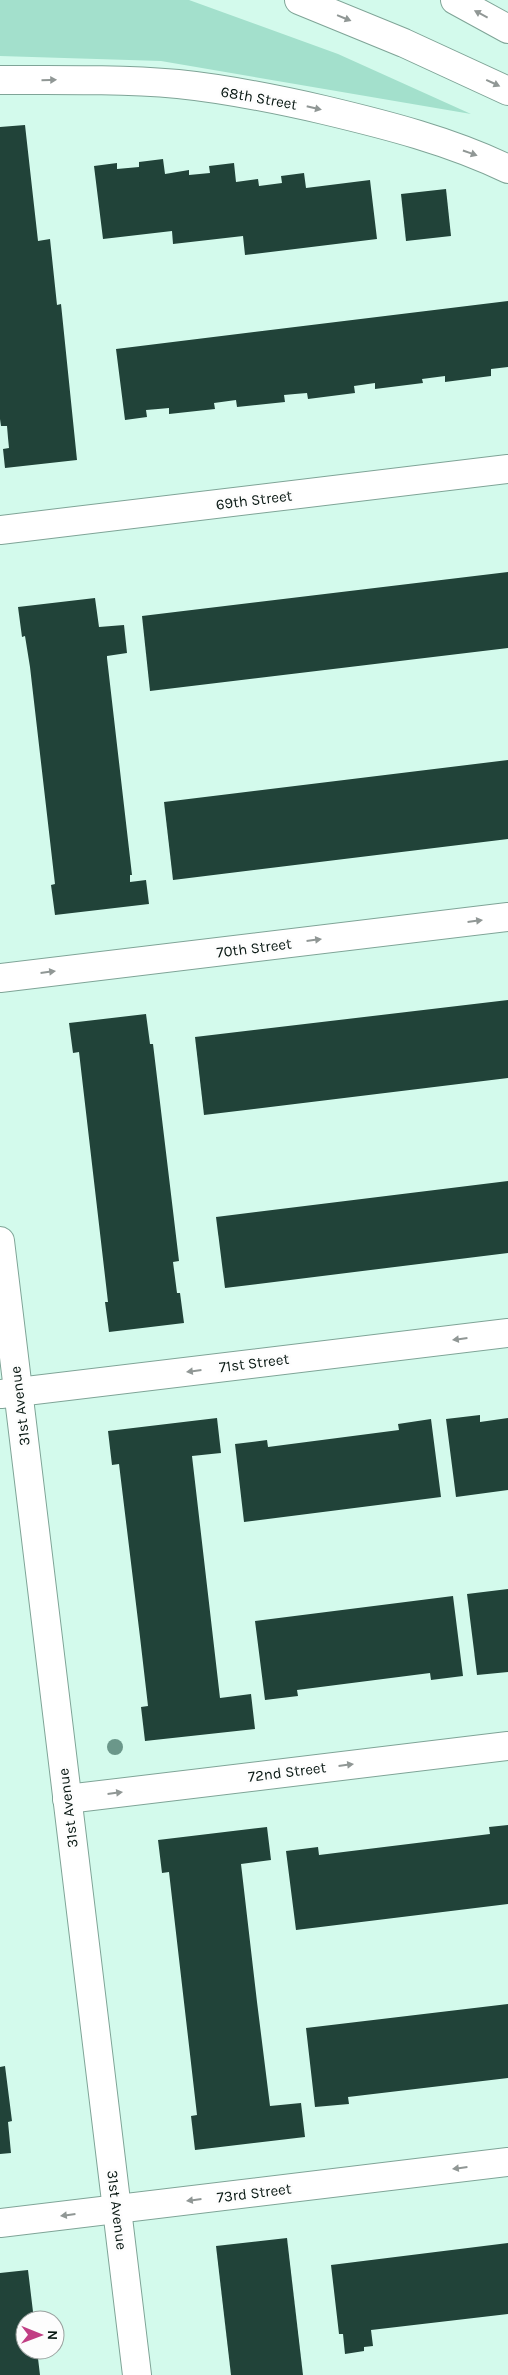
<svg xmlns="http://www.w3.org/2000/svg" width="508" height="2375" viewBox="0 0 508 2375" font-family="Karla,sans-serif">
  <rect width="100%" height="100%" fill="#d3faec"/>
  <path fill="#a3e0cc" d="M 0,0 L 189,0 L 338,54 L 471,114 L 161,61 L 0,56 Z"/>
  <g fill="#214339">
    <path d="M 25,125 L 38,241 L 50,239 L 57,305 L 61,304 L 77,460 L 5,468 L 3,449 L 9,448 L 8,438 L 7,426 L 1,426 L 0,419 L 0,127 Z"/>
    <path d="M 163,159 L 165,174 L 189,170 L 189,175 L 210,173 L 209,166 L 234,163 L 236,182 L 258,179 L 259,186 L 282,183 L 281,176 L 304,173 L 306,188 L 370,180 L 377,239 L 245,255 L 243,236 L 173,244 L 172,231 L 103,239 L 94,166 L 117,163 L 117,169 L 139,167 L 139,162 Z"/>
    <path d="M 446,189 L 451,236 L 406,241 L 401,194 Z"/>
    <path d="M 508,301 L 508,367 L 491,369 L 491,376 L 445,382 L 445,376 L 422,379 L 423,383 L 375,389 L 375,383 L 354,386 L 355,393 L 308,399 L 307,393 L 295,394 L 284,395 L 285,402 L 237,407 L 236,400 L 214,403 L 215,409 L 169,414 L 169,408 L 158,409 L 146,410 L 147,417 L 125,420 L 116,349 Z"/>
    <path d="M 508,572 L 508,648 L 150,691 L 142,616 Z"/>
    <path d="M 95,598 L 99,627 L 124,625 L 127,653 L 107,656 L 107,658 L 132,875 L 130,875 L 130,882 L 146,880 L 149,904 L 55,915 L 51,885 L 55,884 L 30,667 L 25,636 L 22,637 L 18,607 Z"/>
    <path d="M 508,760 L 508,839 L 173,880 L 164,802 Z"/>
    <path d="M 508,1000 L 508,1078 L 204,1115 L 195,1037 Z"/>
    <path d="M 146,1014 L 150,1044 L 153,1044 L 179,1261 L 173,1262 L 177,1293 L 180,1293 L 184,1323 L 109,1332 L 105,1302 L 108,1302 L 79,1052 L 73,1053 L 69,1023 Z"/>
    <path d="M 508,1181 L 508,1253 L 225,1288 L 216,1217 Z"/>
    <path d="M 480,1415 L 480,1422 L 508,1418 L 508,1490 L 456,1497 L 446,1419 Z"/>
    <path d="M 217,1418 L 221,1453 L 192,1456 L 220,1698 L 251,1694 L 255,1729 L 145,1741 L 141,1707 L 148,1706 L 140,1637 L 119,1464 L 112,1465 L 108,1431 Z"/>
    <path d="M 431,1419 L 441,1497 L 244,1522 L 235,1444 L 267,1440 L 268,1447 L 399,1430 L 398,1424 Z"/>
    <path d="M 508,1589 L 508,1672 L 477,1675 L 467,1594 Z"/>
    <path d="M 453,1596 L 463,1676 L 431,1680 L 430,1673 L 297,1690 L 298,1696 L 265,1700 L 255,1621 Z"/>
    <path d="M 508,1825 L 508,1904 L 296,1930 L 286,1851 L 318,1847 L 319,1855 L 490,1834 L 489,1827 Z"/>
    <path d="M 267,1827 L 271,1860 L 241,1864 L 257,2002 L 270,2106 L 301,2103 L 305,2137 L 195,2150 L 191,2116 L 197,2115 L 169,1872 L 162,1873 L 158,1840 Z"/>
    <path d="M 508,2004 L 508,2078 L 348,2097 L 349,2104 L 315,2107 L 306,2028 Z"/>
    <path d="M 5,2066 L 12,2121 L 8,2122 L 11,2153 L 0,2154 L 0,2067 Z"/>
    <path d="M 287,2238 L 303,2375 L 231,2375 L 216,2246 Z"/>
    <path d="M 508,2243 L 508,2314 L 371,2330 L 373,2346 L 364,2347 L 364,2351 L 345,2354 L 343,2334 L 339,2334 L 331,2265 Z"/>
    <path d="M 28,2270 L 34,2320 L 25,2320 L 25,2350 L 37,2350 L 40,2375 L 0,2375 L 0,2273 Z"/>
  </g>
  <g fill="none" stroke-linecap="round" stroke-linejoin="round">
    <g stroke="#7fa497" stroke-width="30">
      <g id="street">
        <path d="M 0,530 L 508,469"/>
        <path d="M 0,978 L 508,917"/>
        <path d="M 0,1241 L 137,2375"/>
        <path d="M 1,1394 L 508,1333"/>
        <path d="M 67,1799 L 508,1746"/>
        <path d="M 0,2223 L 508,2162"/>
      </g>
    </g>
    <g stroke="#7fa497" stroke-width="30">
      <path id="primary" d="M 0,80 C 59,80 119,79 178,84 C 227,89 276,99 324,110 C 387,125 450,141 508,169"/>
    </g>
    <g stroke="#7fa497" stroke-width="30">
      <g id="highway">
        <path d="M 299,0 L 404,43 L 508,91"/>
        <path d="M 455,0 L 508,29"/>
      </g>
    </g>
    <use href="#street" stroke="#fff" stroke-width="28"/>
    <use href="#primary" stroke="#fff" stroke-width="28"/>
    <use href="#highway" stroke="#fff" stroke-width="28"/>
  </g>
  <circle fill="#6b978a" cx="115" cy="1747" r="8"/>
  <defs><path id="oneway-solid" d="M-6-.8H1V-3.2L6.5 0L1 3.2V.8H-6Z" transform="scale(1.25)"/></defs>
  <g fill="#909795">
    <use href="#oneway-solid" transform="translate(481 14) rotate(-152)"/>
    <use href="#oneway-solid" transform="translate(344 18) rotate(22)"/>
    <use href="#oneway-solid" transform="translate(49 80) rotate(-1)"/>
    <use href="#oneway-solid" transform="translate(493 83) rotate(25)"/>
    <use href="#oneway-solid" transform="translate(314 108) rotate(13)"/>
    <use href="#oneway-solid" transform="translate(470 153) rotate(19)"/>
    <use href="#oneway-solid" transform="translate(475 921) rotate(-7)"/>
    <use href="#oneway-solid" transform="translate(314 940) rotate(-7)"/>
    <use href="#oneway-solid" transform="translate(48 972) rotate(-7)"/>
    <use href="#oneway-solid" transform="translate(460 1339) rotate(173)"/>
    <use href="#oneway-solid" transform="translate(194 1371) rotate(173)"/>
    <use href="#oneway-solid" transform="translate(346 1765) rotate(-7)"/>
    <use href="#oneway-solid" transform="translate(115 1793) rotate(-7)"/>
    <use href="#oneway-solid" transform="translate(460 2168) rotate(173)"/>
    <use href="#oneway-solid" transform="translate(194 2200) rotate(173)"/>
    <use href="#oneway-solid" transform="translate(68 2215) rotate(173)"/>
  </g>
  <g text-anchor="middle" stroke-width="5" stroke-linejoin="round" paint-order="stroke">
    <g font-size="15" fill="#091813" stroke="#fdfdfd">
      <text transform="translate(259 98) rotate(10)" y="5">68th Street</text>
      <text transform="translate(254 500) rotate(-7)" y="5">69th Street</text>
      <text transform="translate(254 948) rotate(-7)" y="5">70th Street</text>
      <text transform="translate(254 1363) rotate(-7)" y="5">71st Street</text>
      <text transform="translate(20 1406) rotate(-97)" y="5">31st Avenue</text>
      <text transform="translate(287 1772) rotate(-7)" y="5">72nd Street</text>
      <text transform="translate(68 1808) rotate(-97)" y="5">31st Avenue</text>
      <text transform="translate(254 2193) rotate(-7)" y="5">73rd Street</text>
      <text transform="translate(117 2210) rotate(83)" y="5">31st Avenue</text>
    </g>
  </g>
  <g transform="translate(40 2335) rotate(91)"><circle r="24" fill="#fdfdfd" stroke="#9ba19f"/>
  <path d="M0-4L9 19L0 12L-9 19Z" fill="#c13e84"/>
  <text y="-8" font-size="14" font-weight="bold" text-anchor="middle" fill="#091813">N</text>
  </g>
</svg>
